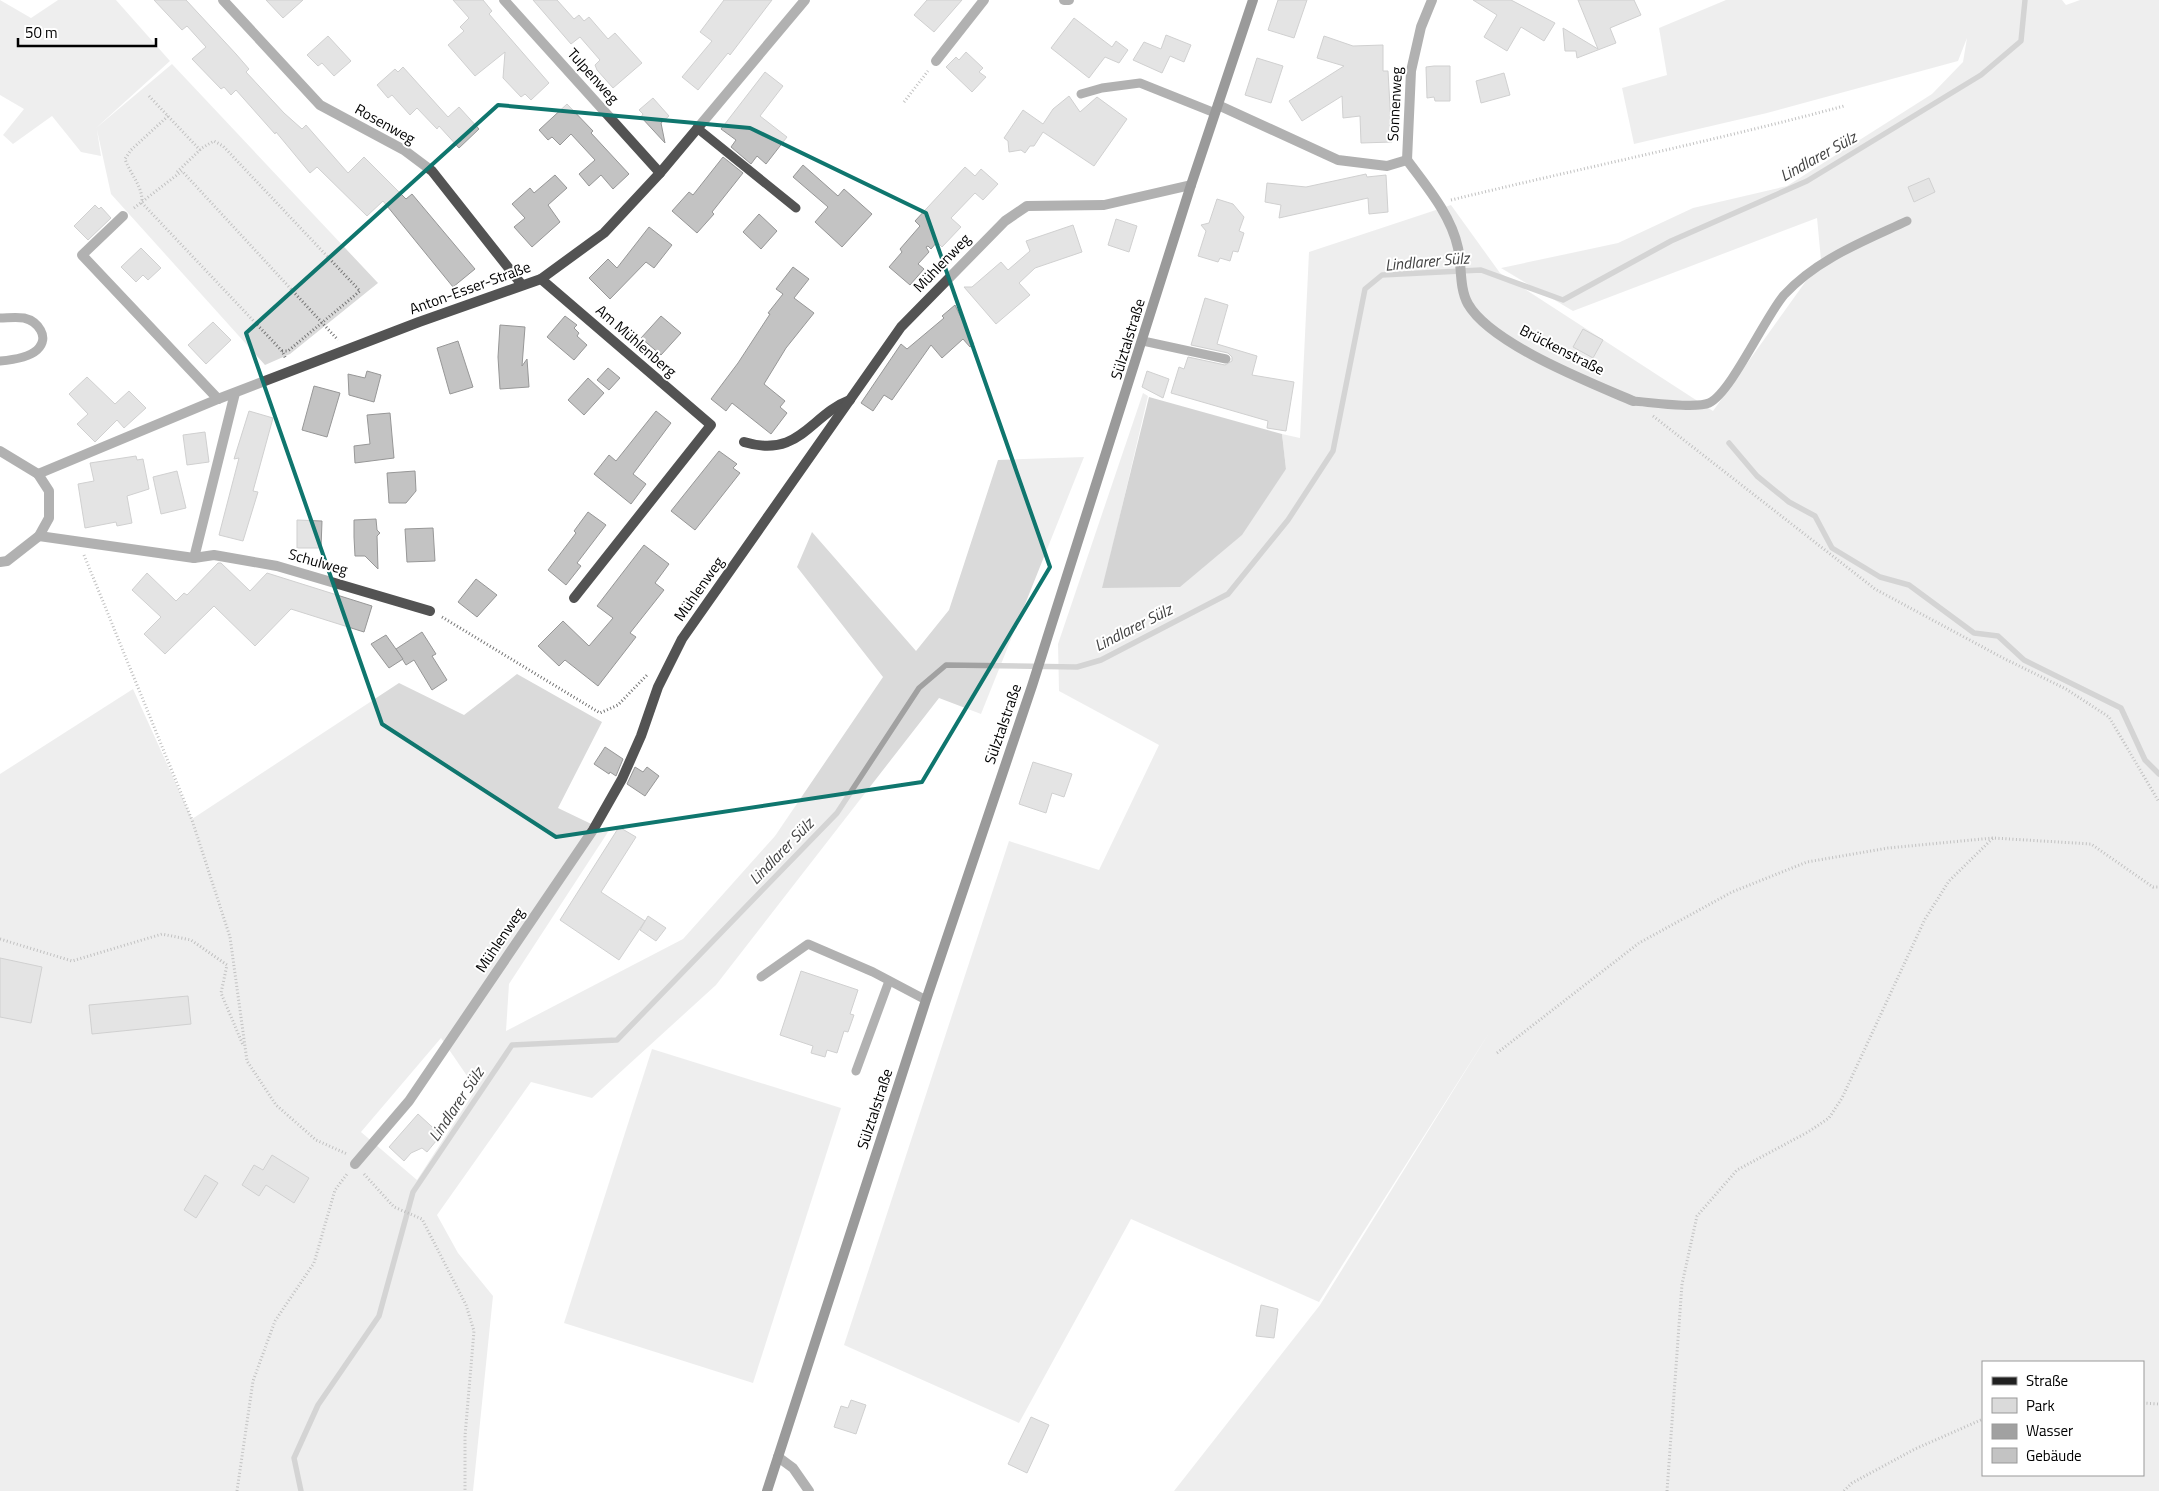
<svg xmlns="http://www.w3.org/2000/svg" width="2159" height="1491" viewBox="0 0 2159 1491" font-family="'Titillium Web',sans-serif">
  <rect width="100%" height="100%" fill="#fff"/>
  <g fill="#dadada" fill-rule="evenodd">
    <path d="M 0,0 L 31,18 L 58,0 L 116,0 L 170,61 L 96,128 L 172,64 L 378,283 L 290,354 L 265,365 L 111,194 L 97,130 L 101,156 L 81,152 L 52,116 L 13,144 L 3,135 L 24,109 L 0,95 Z"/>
    <path d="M 1726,0 L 2062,0 L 2066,5 L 2080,0 L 2159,0 L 2159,1491 L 1174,1491 L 1320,1305 L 1489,1033 L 1319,1302 L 1131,1219 L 1019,1423 L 844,1345 L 1009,841 L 1099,870 L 1159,745 L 1059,691 L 1058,644 L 1143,393 L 1148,396 L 1103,588 L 1286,469 L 1282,434 L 1300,438 L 1309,252 L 1451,205 L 1500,273 L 1713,411 L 1821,260 L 1817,218 L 1573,311 L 1501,268 L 1618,243 L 1693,208 L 1787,186 L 1932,94 L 1963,62 L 1967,38 L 1958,61 L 1767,113 L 1634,144 L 1622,88 L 1667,75 L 1659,28 ZM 1983,1362 L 2143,1362 L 2143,1475 L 1983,1475 Z"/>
    <path d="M 1084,457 L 981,714 L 939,698 L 716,985 L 592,1098 L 531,1082 L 437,1215 L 458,1253 L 493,1296 L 473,1491 L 0,1491 L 0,774 L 133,689 L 192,819 L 399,683 L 464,715 L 517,674 L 602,722 L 558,808 L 608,832 L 509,984 L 506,1031 L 683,939 L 775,836 L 883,677 L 797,567 L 812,532 L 916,651 L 949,610 L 998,460 ZM 441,1038 L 476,1089 L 417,1180 L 361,1132 Z"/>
    <path d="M 652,1049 L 841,1108 L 753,1383 L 564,1323 Z"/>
  </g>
  <path fill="#a1a1a1" d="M 1149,397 L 1282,434 L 1286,469 L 1242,535 L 1180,587 L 1102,588 Z"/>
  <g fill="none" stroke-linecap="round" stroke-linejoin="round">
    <g stroke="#a1a1a1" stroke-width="5.5">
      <path d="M 1729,443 L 1757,476 L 1789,502 L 1815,516 L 1832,548 L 1880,577 L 1909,585 L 1974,633 L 1998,636 L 2024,660 L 2121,708 L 2145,760 L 2159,774"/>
      <path d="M 301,1491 L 294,1458 L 318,1405 L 379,1316 L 413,1192 L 512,1045 L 617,1040 L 837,813 L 919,688 L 946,665 L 1077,667 L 1101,660 L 1228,594 L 1288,520 L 1333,451 L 1365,289 L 1382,275 L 1481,270 L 1563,300 L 1671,241 L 1807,181 L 1981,75 L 2021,41 L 2025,0"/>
    </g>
  </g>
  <g fill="#c3c3c3" stroke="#979797">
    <path d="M 154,0 L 186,0 L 236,54 L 249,69 L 246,72 L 284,113 L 302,129 L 306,125 L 348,173 L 364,157 L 406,199 L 412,194 L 475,269 L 453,287 L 383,201 L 367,216 L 317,167 L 310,173 L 276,132 L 275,134 L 236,90 L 231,95 L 224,87 L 221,89 L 192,59 L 206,47 L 187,26 L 182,30 Z"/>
    <path d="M 266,0 L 303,0 L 283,18 Z"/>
    <path d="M 453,0 L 483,0 L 492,11 L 489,14 L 549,83 L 531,100 L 525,94 L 521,97 L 503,78 L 505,52 L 475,76 L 448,45 L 464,31 L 460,27 L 469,18 Z"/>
    <path d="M 533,0 L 557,0 L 574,19 L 579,15 L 584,21 L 589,17 L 608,39 L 615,33 L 642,63 L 613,88 L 597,70 L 595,65 L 600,60 L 580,37 L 571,44 Z"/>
    <path d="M 724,0 L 772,0 L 730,55 L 728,53 L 698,90 L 682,77 L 712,41 L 700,32 Z"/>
    <path d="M 927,0 L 962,0 L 934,32 L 914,15 Z"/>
    <path d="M 1278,0 L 1307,0 L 1294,38 L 1268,30 Z"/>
    <path d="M 1473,0 L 1511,0 L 1555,23 L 1544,41 L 1521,27 L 1507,51 L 1484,37 L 1497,15 Z"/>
    <path d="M 1578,0 L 1634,0 L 1641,15 L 1610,28 L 1616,43 L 1577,58 L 1576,51 L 1565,51 L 1563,28 L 1598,49 Z"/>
    <path d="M 1074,18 L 1112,47 L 1116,41 L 1128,50 L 1119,63 L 1105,57 L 1089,78 L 1051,48 Z"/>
    <path d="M 1166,35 L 1191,45 L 1184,62 L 1170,56 L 1162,73 L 1133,60 L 1144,42 L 1161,49 Z"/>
    <path d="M 328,36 L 351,61 L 334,76 L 322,63 L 318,66 L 307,55 Z"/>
    <path d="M 1324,36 L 1353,46 L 1383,45 L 1383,71 L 1388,71 L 1392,142 L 1361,143 L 1360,116 L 1343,118 L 1342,96 L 1302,121 L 1289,101 L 1344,66 L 1317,58 Z"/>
    <path d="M 966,52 L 983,68 L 979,72 L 986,77 L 972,92 L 946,67 L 956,57 L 959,60 Z"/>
    <path d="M 1257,58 L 1283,66 L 1271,103 L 1245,95 Z"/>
    <path d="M 1434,66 L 1450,66 L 1450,101 L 1435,101 L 1434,97 L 1427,98 L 1426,67 Z"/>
    <path d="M 403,67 L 448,117 L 459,107 L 479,129 L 459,148 L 439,126 L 437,129 L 417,108 L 410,115 L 392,95 L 388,98 L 377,85 L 395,69 L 398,72 Z"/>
    <path d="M 765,72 L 783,86 L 760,116 L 787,137 L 766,164 L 757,156 L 751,164 L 731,147 L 736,140 L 721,129 Z"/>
    <path d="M 1504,73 L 1510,95 L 1481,103 L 1476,81 Z"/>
    <path d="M 1069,96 L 1080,112 L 1097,97 L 1127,119 L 1094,166 L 1043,132 L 1034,146 L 1030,146 L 1025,153 L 1021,150 L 1009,152 L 1008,141 L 1004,138 L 1023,110 L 1043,124 L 1053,109 Z"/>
    <path d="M 653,98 L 669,116 L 661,123 L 665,143 L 641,117 L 643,114 L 639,110 Z"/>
    <path d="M 567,104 L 593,131 L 591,133 L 629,174 L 613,189 L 601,175 L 589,186 L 579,174 L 595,160 L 571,134 L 560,145 L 552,137 L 548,140 L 539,130 Z"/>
    <path d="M 723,157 L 743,173 L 712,212 L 714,214 L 697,233 L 672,211 L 689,192 L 693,195 Z"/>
    <path d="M 803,165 L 838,196 L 844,189 L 872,214 L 842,247 L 815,222 L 828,207 L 793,177 Z"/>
    <path d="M 965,167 L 975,176 L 981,169 L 998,184 L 983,200 L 975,193 L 951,218 L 961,227 L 942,247 L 937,242 L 931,249 L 928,246 L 926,247 L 929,252 L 918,264 L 924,269 L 910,285 L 889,267 L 902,252 L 900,249 L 920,226 L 915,221 Z"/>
    <path d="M 1366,174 L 1367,177 L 1386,175 L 1388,212 L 1369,214 L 1368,198 L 1279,218 L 1281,205 L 1265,202 L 1267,183 L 1306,187 Z"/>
    <path d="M 555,175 L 567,188 L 548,205 L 560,222 L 532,247 L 514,227 L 525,218 L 512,204 L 530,188 L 534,193 Z"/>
    <path d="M 1929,178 L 1935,192 L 1914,202 L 1908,187 Z"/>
    <path d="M 1217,199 L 1233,204 L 1244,217 L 1239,231 L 1244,233 L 1238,252 L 1233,251 L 1230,261 L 1220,258 L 1218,262 L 1198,256 L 1206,231 L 1201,225 L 1209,223 Z"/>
    <path d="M 95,205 L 99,209 L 101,207 L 111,218 L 88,240 L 74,226 Z"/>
    <path d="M 759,214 L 777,231 L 761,249 L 743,232 Z"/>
    <path d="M 1116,219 L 1137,226 L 1129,252 L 1108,245 Z"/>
    <path d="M 1073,225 L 1082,252 L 1035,268 L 1019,283 L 1030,295 L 996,324 L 964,287 L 972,287 L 1001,262 L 1008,270 L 1030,251 L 1026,241 Z"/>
    <path d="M 649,227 L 672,245 L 654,268 L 646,262 L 610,299 L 589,278 L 608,259 L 617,268 Z"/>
    <path d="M 141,248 L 161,268 L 148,280 L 143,275 L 136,282 L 121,267 Z"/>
    <path d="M 793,267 L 809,279 L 794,298 L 814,313 L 786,348 L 764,384 L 785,401 L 780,407 L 787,413 L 771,434 L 732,403 L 726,411 L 711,399 L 738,363 L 770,314 L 768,313 L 783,294 L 776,289 Z"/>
    <path d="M 1205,298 L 1228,305 L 1217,344 L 1257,356 L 1252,375 L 1294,382 L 1286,431 L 1267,428 L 1268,421 L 1171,393 L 1179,367 L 1184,369 L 1188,357 L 1225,365 L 1232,361 L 1232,357 L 1228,353 L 1191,345 Z"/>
    <path d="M 955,305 L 974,344 L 970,347 L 963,339 L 942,358 L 931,345 L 892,400 L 884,395 L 873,411 L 861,403 L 901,344 L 907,349 L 944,318 L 942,316 Z"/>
    <path d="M 565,316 L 577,325 L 574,328 L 579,333 L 577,336 L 587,345 L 574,360 L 547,337 Z"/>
    <path d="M 661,316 L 681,333 L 661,355 L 641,338 Z"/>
    <path d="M 213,322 L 231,340 L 206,364 L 188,345 Z"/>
    <path d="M 500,325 L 525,327 L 522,366 L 527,359 L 529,387 L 500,389 L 498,357 Z"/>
    <path d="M 1583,329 L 1603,340 L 1593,358 L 1573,347 Z"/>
    <path d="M 458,341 L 473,387 L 450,394 L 437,348 Z"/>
    <path d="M 608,368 L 620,378 L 609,390 L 597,380 Z"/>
    <path d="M 367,371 L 381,375 L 374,402 L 349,395 L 348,374 L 365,378 Z"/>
    <path d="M 1147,371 L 1169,379 L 1163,398 L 1142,387 Z"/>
    <path d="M 87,377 L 115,404 L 129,391 L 146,408 L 124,428 L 117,420 L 95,442 L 77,424 L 88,414 L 69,394 Z"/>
    <path d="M 588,378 L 604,393 L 584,415 L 568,400 Z"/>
    <path d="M 314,386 L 340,393 L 327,437 L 302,430 Z"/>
    <path d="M 249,411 L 273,418 L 253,491 L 258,492 L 243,541 L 219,535 L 239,458 L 234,459 Z"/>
    <path d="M 656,411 L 671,423 L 633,474 L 646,484 L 631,504 L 594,474 L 609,455 L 616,461 Z"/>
    <path d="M 390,413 L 394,458 L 355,463 L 354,446 L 370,444 L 367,415 Z"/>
    <path d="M 205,432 L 209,462 L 187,465 L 183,435 Z"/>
    <path d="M 719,451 L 737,464 L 733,468 L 740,473 L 695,530 L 671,511 Z"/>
    <path d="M 136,456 L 137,460 L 143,459 L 149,489 L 127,496 L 132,523 L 117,526 L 116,522 L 85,528 L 78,484 L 94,481 L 90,463 Z"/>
    <path d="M 177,471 L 186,508 L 161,514 L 153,477 Z"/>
    <path d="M 415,471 L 416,491 L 406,503 L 389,503 L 387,473 Z"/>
    <path d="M 588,512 L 606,525 L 577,563 L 581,566 L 566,585 L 548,570 L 576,533 L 574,531 Z"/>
    <path d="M 376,519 L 377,530 L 380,533 L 377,536 L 378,569 L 365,556 L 355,556 L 354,537 L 354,520 Z"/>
    <path d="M 297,520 L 322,521 L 321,548 L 297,548 Z"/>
    <path d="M 433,528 L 435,561 L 407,562 L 405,529 Z"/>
    <path d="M 644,545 L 669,564 L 655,583 L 664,590 L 630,633 L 636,637 L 598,686 L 565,660 L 559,666 L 538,646 L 563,621 L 589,646 L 613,618 L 597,606 Z"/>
    <path d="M 218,563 L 221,563 L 250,591 L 267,573 L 372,606 L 364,632 L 291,609 L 255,646 L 214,606 L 165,654 L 144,634 L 161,617 L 132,590 L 147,573 L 176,601 L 184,593 L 187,595 Z"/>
    <path d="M 476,579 L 497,595 L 477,617 L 458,602 Z"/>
    <path d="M 422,632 L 436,654 L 432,656 L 447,680 L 432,690 L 414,660 L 406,665 L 396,649 Z"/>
    <path d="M 386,635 L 403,659 L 389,668 L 371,644 Z"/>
    <path d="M 605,747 L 623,759 L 616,776 L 610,772 L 609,774 L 594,764 Z"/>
    <path d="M 1033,762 L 1072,774 L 1064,797 L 1052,793 L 1046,813 L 1019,804 Z"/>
    <path d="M 635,767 L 643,772 L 647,767 L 659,776 L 645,796 L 627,784 Z"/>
    <path d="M 619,827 L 636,837 L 601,892 L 645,921 L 619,960 L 560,920 Z"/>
    <path d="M 648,916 L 666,928 L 656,941 L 640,930 Z"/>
    <path d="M 0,958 L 42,967 L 31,1023 L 0,1017 Z"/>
    <path d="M 801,971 L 858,990 L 850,1014 L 854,1015 L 848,1032 L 844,1031 L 837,1053 L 827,1050 L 825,1057 L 811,1053 L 813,1046 L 780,1035 Z"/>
    <path d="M 188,996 L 191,1024 L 92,1034 L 89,1005 Z"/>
    <path d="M 418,1114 L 441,1135 L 427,1152 L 422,1148 L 411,1153 L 404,1161 L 389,1147 Z"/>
    <path d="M 272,1155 L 309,1178 L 294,1203 L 266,1185 L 259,1196 L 242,1185 L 254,1165 L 263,1170 Z"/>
    <path d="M 205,1175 L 218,1183 L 196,1218 L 184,1210 Z"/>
    <path d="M 1261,1305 L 1278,1309 L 1274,1338 L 1256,1336 Z"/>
    <path d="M 851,1400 L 866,1405 L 856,1434 L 834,1427 L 841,1406 L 848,1408 Z"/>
    <path d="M 1031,1417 L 1049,1425 L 1027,1473 L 1008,1464 Z"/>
  </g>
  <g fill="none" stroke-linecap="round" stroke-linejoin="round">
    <g stroke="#757575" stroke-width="3" stroke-dasharray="1 2.5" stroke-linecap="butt">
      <path d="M 149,96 L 200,150"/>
      <path d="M 904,102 L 928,71"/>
      <path d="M 168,116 L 131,150 L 125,159 C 130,174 143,186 142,203 L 282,351 L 286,359"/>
      <path d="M 177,172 L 202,148 L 214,141 L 223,146 L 360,291 L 288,351 L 282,351"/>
      <path d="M 1451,200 C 1582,168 1714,141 1844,106"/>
      <path d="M 134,208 L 182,171 L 338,340"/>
      <path d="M 1653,416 L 1875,589 L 2003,658 L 2066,689 L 2109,717 L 2159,802"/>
      <path d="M 84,555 L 192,820 L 230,937 L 247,1061 L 276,1105 L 316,1140 L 347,1154"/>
      <path d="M 442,617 L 600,713 L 618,705 L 647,675"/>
      <path d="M 0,939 L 72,961 L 162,934 L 191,940 L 227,965 L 221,993 L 243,1045"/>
      <path d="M 1497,1053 L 1639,943 L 1732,892 L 1807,862 L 1888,848 L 1993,838"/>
      <path d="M 364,1174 L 394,1207 L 422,1219 L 466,1305 L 474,1331 L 465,1436 L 465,1491"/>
      <path d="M 2143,1403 L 2159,1404"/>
      <path d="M 237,1491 L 253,1381 L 275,1321 L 314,1263 L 335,1190 L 347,1174"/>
      <path d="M 1667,1491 L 1682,1284 L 1697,1216 L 1737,1170 L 1808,1132 L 1829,1118 L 1842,1098 L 1925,919 L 1949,881 L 1993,838 L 2091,844 L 2153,887 L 2159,887"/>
      <path d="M 1844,1491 L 1852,1483 L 1915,1449 L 1983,1419"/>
    </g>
    <g stroke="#535353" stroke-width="9">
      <path d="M 1081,94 L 1102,88 L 1140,83 L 1215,113"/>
      <path d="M 697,128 L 796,208"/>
      <path d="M 0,318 C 7,318 16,317 24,318 C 37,321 51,337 37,350 C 28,358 12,360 0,361"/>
      <path d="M 1143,341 L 1226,359"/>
      <path d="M 1633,401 C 1649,402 1695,409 1709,403 C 1731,393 1765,317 1784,295 C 1817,259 1864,241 1907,221"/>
      <path d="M 761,977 L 808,944 L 873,972 L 926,1000"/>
      <path d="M 856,1071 L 889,981"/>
    </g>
    <g stroke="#535353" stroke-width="10">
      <path d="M 223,0 L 320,105 L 404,150 L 432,171 L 522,285"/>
      <path d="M 504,0 L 660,173"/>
      <path d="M 1064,0 L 1069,0"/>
      <path d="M 936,61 L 984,0"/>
      <path d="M 1218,105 L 1338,160 L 1387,166 L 1407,160"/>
      <path d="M 1407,160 C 1427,187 1451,215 1458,248 C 1462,266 1459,288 1468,304 C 1491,344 1589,382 1633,401"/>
      <path d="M 1407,160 L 1411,71 L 1421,27 L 1432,0"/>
      <path d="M 123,216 L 82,255 L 218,399"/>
      <path d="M 541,279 L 711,425 L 574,598"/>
      <path d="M 744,442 C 800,459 810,415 850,400"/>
      <path d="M 0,451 L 38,474 L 49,491 L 49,518 L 39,536 L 7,561 L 0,562"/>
      <path d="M 38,474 L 218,399 L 419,322 L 541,279 L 604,233 L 660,173 L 805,0"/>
      <path d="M 39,536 L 194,558 L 214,555 L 277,566 L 430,611"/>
      <path d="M 194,558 L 235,393"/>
      <path d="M 355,1164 L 409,1101 L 593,830 L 622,779 L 641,736 L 658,687 L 682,639 L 901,327 L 1005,221 L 1027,206 L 1104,205 L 1191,185"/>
      <path d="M 778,1457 L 793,1468 L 809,1491"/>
    </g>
    <path stroke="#202020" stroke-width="10" d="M 767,1491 L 926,1000 L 1032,686 L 1191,185 L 1253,0"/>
  </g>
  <path d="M0 0H2159V1491H0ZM 498,105 L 750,128 L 926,213 L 1050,567 L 922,782 L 556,837 L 382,724 L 246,333 Z" fill="#fff" fill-opacity=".55" fill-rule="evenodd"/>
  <path fill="none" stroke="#0f766e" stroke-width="4" stroke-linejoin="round" d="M 498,105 L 750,128 L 926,213 L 1050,567 L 922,782 L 556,837 L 382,724 L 246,333 Z"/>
  <g text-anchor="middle" stroke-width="4" stroke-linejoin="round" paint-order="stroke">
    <g font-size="15" fill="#000" stroke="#fff">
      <text transform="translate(593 76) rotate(48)" y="5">Tulpenweg</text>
      <text transform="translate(1395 104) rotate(-87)" y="5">Sonnenweg</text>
      <text transform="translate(385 124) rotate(29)" y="5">Rosenweg</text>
      <text transform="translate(942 263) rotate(-46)" y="5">Mühlenweg</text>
      <text transform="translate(470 288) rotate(-20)" y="5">Anton-Esser-Straße</text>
      <text transform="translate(1128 339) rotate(-73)" y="5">Sülztalstraße</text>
      <text transform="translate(636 341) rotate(41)" y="5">Am Mühlenberg</text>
      <text transform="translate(1562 350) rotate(27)" y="5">Brückenstraße</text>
      <text transform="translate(318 562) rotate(16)" y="5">Schulweg</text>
      <text transform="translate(699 589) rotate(-55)" y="5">Mühlenweg</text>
      <text transform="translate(1003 724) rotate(-71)" y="5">Sülztalstraße</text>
      <text transform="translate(500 940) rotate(-56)" y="5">Mühlenweg</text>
      <text transform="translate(875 1109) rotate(-72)" y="5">Sülztalstraße</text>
    </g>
    <g font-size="16" font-style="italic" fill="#424242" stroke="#fff">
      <text transform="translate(1818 156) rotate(-29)" y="6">Lindlarer Sülz</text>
      <text transform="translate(1427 261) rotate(-5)" y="6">Lindlarer Sülz</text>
      <text transform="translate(1133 627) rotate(-27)" y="6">Lindlarer Sülz</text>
      <text transform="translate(781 851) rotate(-46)" y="6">Lindlarer Sülz</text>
      <text transform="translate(456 1104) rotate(-56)" y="6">Lindlarer Sülz</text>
    </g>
  </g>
  <rect x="1982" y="1361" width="162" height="115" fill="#ffffff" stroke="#999999"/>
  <rect x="1992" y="1377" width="25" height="8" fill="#202020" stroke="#999999"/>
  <text x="2026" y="1386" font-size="15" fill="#000000">Straße</text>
  <rect x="1992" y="1398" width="25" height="15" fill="#dadada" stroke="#999999"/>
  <text x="2026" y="1411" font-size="15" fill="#000000">Park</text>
  <rect x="1992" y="1424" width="25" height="15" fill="#a1a1a1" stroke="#999999"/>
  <text x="2026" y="1436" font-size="15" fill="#000000">Wasser</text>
  <rect x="1992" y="1448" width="25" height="15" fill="#c3c3c3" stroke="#999999"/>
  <text x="2026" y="1461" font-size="15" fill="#000000">Gebäude</text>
  <path d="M18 38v8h138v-8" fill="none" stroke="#000000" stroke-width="2.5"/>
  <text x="25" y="38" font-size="15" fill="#000000" stroke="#ffffff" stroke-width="4" paint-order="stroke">50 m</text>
</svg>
